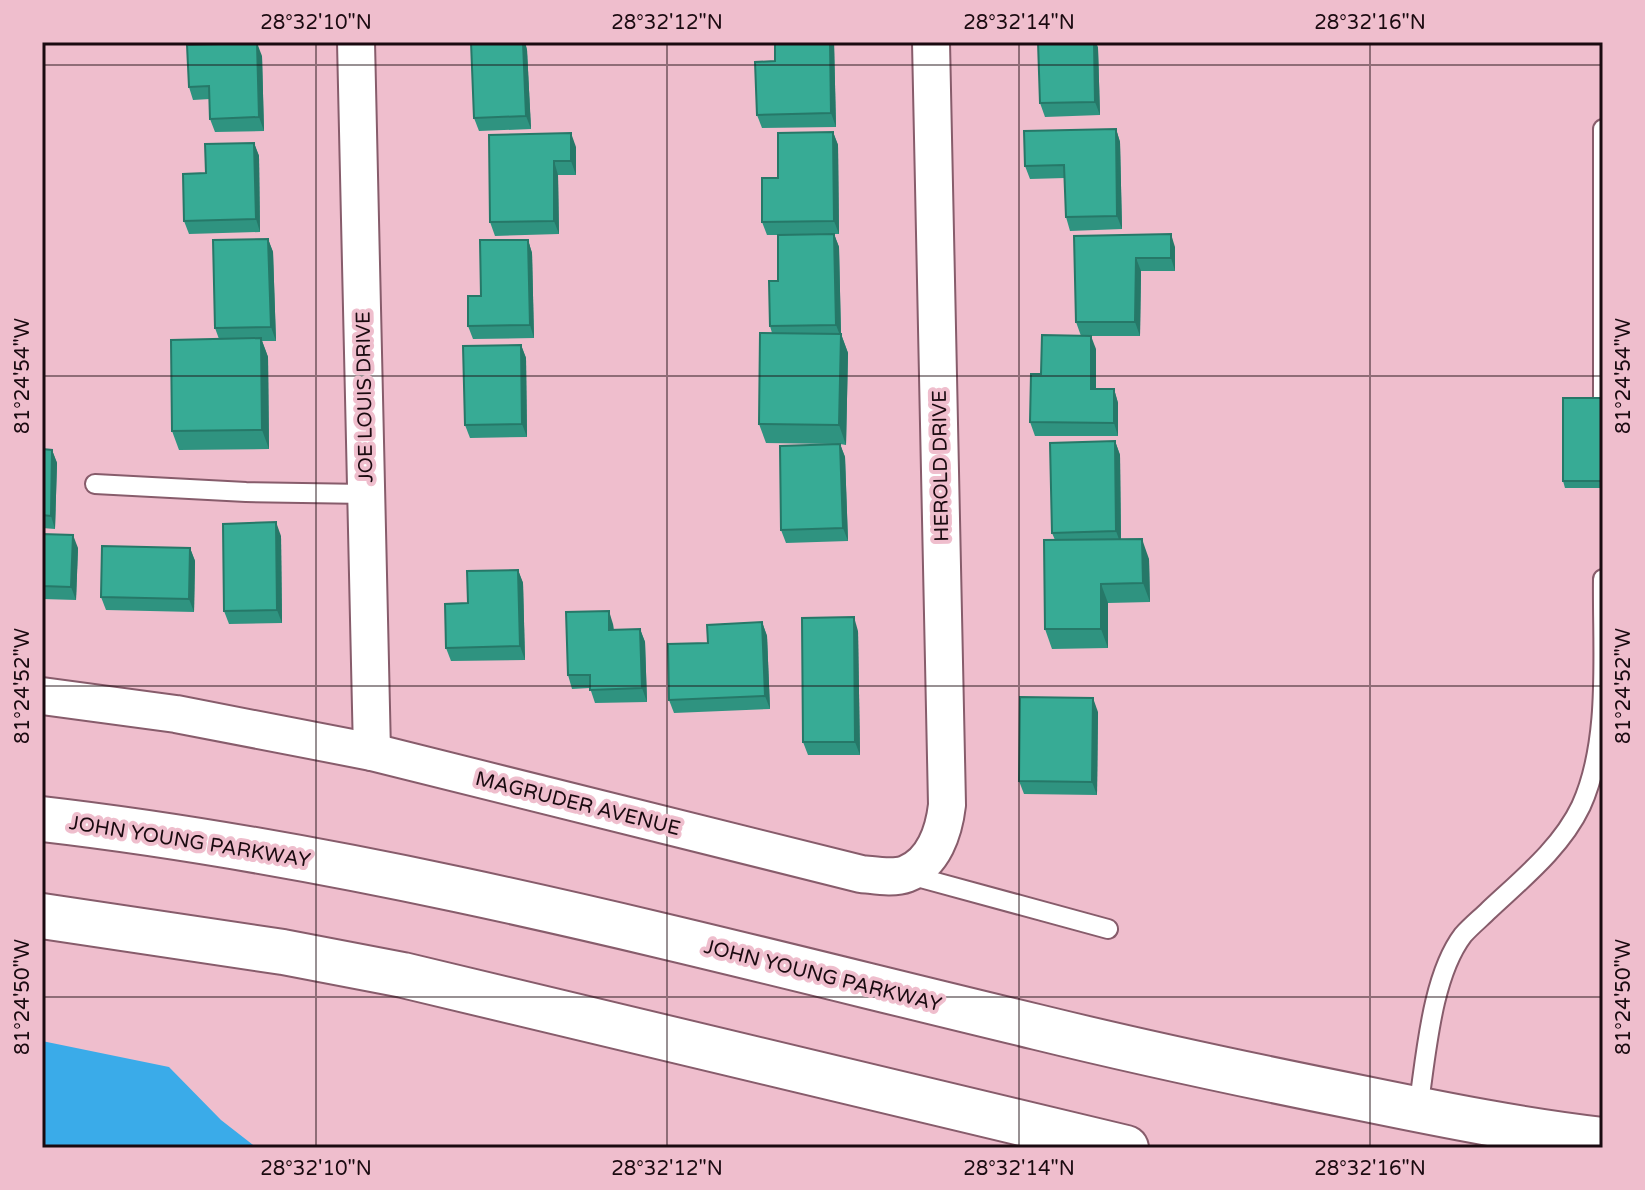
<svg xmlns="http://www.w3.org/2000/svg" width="1645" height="1190" viewBox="0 0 1645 1190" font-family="'Varela Round',sans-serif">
  <rect width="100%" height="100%" fill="#efbecd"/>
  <path fill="#3aabe9" d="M 42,1041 L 169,1067 L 221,1120 L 257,1148 L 42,1148 Z"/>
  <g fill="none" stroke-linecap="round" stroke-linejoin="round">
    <g stroke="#875c6b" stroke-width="22">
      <g id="service">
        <path d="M 1603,129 L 1603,451"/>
        <path d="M 95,484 L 246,492 L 367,494"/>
        <path d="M 906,874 L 1108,929"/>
        <path d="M 1418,1109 C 1426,1058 1431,977 1463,935 C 1471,926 1481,918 1489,910 C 1522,879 1561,848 1581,806 C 1611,740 1602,651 1603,579"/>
      </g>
    </g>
    <g stroke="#875c6b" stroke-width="40">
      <g id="minor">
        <path d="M 356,42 L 372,752"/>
        <path d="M 42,696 L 176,714 L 372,752 L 861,874 C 874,875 893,879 906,874 C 934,863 944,831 947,805 L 931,42"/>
      </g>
    </g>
    <g stroke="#875c6b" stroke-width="48">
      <g id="primary">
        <path d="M 42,819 C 379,858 708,948 1037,1027 C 1147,1054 1256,1077 1366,1099 C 1444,1115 1524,1131 1603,1140"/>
        <path d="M 42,916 L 283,952 L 403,975 L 1126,1148"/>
      </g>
    </g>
    <use href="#service" stroke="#fff" stroke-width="18"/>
    <use href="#minor" stroke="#fff" stroke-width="36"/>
    <use href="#primary" stroke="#fff" stroke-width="44"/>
  </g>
  <g fill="#2f9380">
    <path d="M 471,42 L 525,42 L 527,50 L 531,129 L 479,131 L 474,118 Z"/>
    <path d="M 834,42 L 836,127 L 762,128 L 757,115 L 775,61 Z"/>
    <path d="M 1038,42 L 1096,42 L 1098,48 L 1100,115 L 1045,117 L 1040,103 Z"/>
    <path d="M 262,56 L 264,131 L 215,132 L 210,119 L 210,99 L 193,100 L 189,87 Z"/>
    <path d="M 1116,129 L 1120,142 L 1122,229 L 1070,231 L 1066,217 L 1065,178 L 1030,179 L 1025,166 Z"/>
    <path d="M 833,132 L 838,145 L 839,234 L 834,234 L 839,247 L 841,334 L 848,353 L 846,445 L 840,444 L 845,457 L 848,541 L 786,543 L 781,530 L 833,444 L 766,443 L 759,424 L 772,333 L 770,326 L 778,281 L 778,235 L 767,235 L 762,222 L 778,178 Z"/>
    <path d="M 489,135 L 576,147 L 576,175 L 558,175 L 559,234 L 495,236 L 490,222 Z"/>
    <path d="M 254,143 L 259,156 L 260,232 L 189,234 L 184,221 Z"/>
    <path d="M 1074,236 L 1175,247 L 1175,271 L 1141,271 L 1140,336 L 1081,336 L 1076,322 Z"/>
    <path d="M 268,239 L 273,252 L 276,341 L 262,341 L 268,357 L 269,449 L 179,450 L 172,431 L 219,339 L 215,328 Z"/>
    <path d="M 528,240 L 532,253 L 534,338 L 473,339 L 468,326 L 481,296 Z"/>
    <path d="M 521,345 L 526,358 L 527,437 L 470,438 L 465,425 Z"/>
    <path d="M 1096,349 L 1096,389 L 1114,389 L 1118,403 L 1118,436 L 1035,436 L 1030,422 L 1041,374 Z"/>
    <path d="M 1603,398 L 1603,488 L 1565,488 L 1563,481 Z"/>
    <path d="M 1115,441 L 1120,455 L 1121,540 L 1149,559 L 1150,602 L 1108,603 L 1108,648 L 1052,649 L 1045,629 L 1055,540 L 1052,533 Z"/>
    <path d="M 42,449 L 52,450 L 57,463 L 55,529 L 42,528 Z"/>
    <path d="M 42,534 L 78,548 L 76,600 L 42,599 Z"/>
    <path d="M 281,536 L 282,623 L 229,624 L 224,611 Z"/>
    <path d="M 190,548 L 195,561 L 194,612 L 106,610 L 101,597 Z"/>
    <path d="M 518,570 L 523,583 L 525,660 L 451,661 L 446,648 L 468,603 Z"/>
    <path d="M 762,622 L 767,636 L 770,709 L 674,713 L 669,700 L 708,643 Z"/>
    <path d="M 613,624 L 614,630 L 640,629 L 645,642 L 647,702 L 595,703 L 590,688 L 572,689 L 568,675 Z"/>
    <path d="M 858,631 L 860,755 L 808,755 L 803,742 Z"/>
    <path d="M 1098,712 L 1097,795 L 1024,794 L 1019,781 Z"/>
  </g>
  <g fill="#267868">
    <path d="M 523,42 L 525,42 L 527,50 L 531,129 L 526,116 Z"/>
    <path d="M 830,42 L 834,42 L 836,127 L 831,113 Z"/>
    <path d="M 1094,42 L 1096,42 L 1098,48 L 1100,115 L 1095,102 Z"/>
    <path d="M 257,43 L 262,56 L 264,131 L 259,117 Z"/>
    <path d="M 1116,129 L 1120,142 L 1122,229 L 1117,216 Z"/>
    <path d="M 833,132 L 838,145 L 839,234 L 834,221 Z"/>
    <path d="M 571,133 L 576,147 L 576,175 L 571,161 Z"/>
    <path d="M 254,143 L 259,156 L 260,232 L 256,219 Z"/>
    <path d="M 554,161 L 558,175 L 559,234 L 554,221 Z"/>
    <path d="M 834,234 L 839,247 L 841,336 L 841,334 L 848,353 L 846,445 L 839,425 L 841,338 L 836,325 Z"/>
    <path d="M 1171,234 L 1175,247 L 1175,271 L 1171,258 Z"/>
    <path d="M 268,239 L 273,252 L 276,341 L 271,327 Z"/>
    <path d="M 528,240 L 532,253 L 534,338 L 530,325 Z"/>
    <path d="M 1136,258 L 1141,271 L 1140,336 L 1135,322 Z"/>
    <path d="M 1091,336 L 1096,349 L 1096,403 L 1091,389 Z"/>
    <path d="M 261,338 L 268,357 L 269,449 L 262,430 Z"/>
    <path d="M 521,345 L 526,358 L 527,437 L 522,424 Z"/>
    <path d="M 1114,389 L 1118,403 L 1118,436 L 1114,423 Z"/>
    <path d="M 1115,441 L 1120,455 L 1121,545 L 1116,531 Z"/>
    <path d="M 840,444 L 845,457 L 848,541 L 843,528 Z"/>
    <path d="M 52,450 L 57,463 L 55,529 L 51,516 Z"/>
    <path d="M 276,522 L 281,536 L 282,623 L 277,610 Z"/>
    <path d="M 73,535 L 78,548 L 76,600 L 71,587 Z"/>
    <path d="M 1142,539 L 1149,559 L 1150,602 L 1143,583 Z"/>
    <path d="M 190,548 L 195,561 L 194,612 L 189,599 Z"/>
    <path d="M 518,570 L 523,583 L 525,660 L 520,646 Z"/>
    <path d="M 1101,584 L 1108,603 L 1108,648 L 1101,629 Z"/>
    <path d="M 609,611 L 613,624 L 614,643 L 609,630 Z"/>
    <path d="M 854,617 L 858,631 L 860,755 L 855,742 Z"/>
    <path d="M 762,622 L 767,636 L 770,709 L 765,696 Z"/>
    <path d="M 640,629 L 645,642 L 647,702 L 642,688 Z"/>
    <path d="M 1093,698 L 1098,712 L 1097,795 L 1092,782 Z"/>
  </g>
  <g fill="#37ab95" stroke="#267868" stroke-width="2">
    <path d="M 471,42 L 523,42 L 526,116 L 474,118 Z"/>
    <path d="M 775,42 L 830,42 L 831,113 L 757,115 L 755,62 L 775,61 Z"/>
    <path d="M 1038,42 L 1094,42 L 1095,102 L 1040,103 Z"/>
    <path d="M 257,43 L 259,117 L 210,119 L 209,86 L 189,87 L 187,45 Z"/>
    <path d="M 1116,129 L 1117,216 L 1066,217 L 1064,165 L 1025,166 L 1024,131 Z"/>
    <path d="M 833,132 L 834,221 L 762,222 L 762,178 L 778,178 L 778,133 Z"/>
    <path d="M 571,133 L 571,161 L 554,161 L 554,221 L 490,222 L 489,135 Z"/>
    <path d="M 254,143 L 256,219 L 184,221 L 183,174 L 206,173 L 205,144 Z"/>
    <path d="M 834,234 L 836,325 L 770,326 L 769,281 L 778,281 L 778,235 Z"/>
    <path d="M 1171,234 L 1171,258 L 1136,258 L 1135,322 L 1076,322 L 1074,236 Z"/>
    <path d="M 268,239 L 271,327 L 215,328 L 213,240 Z"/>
    <path d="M 480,240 L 528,240 L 530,325 L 468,326 L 468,296 L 481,296 Z"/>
    <path d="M 760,333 L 841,334 L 839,425 L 759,424 Z"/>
    <path d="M 1042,335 L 1091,336 L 1091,389 L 1114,389 L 1114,423 L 1030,422 L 1031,374 L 1041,374 Z"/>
    <path d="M 261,338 L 262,430 L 172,431 L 171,340 Z"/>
    <path d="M 521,345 L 522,424 L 465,425 L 463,346 Z"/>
    <rect x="1563" y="398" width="40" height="83"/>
    <path d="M 1115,441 L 1116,531 L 1052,533 L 1050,443 Z"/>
    <path d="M 840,444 L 843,528 L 781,530 L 780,446 Z"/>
    <path d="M 42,449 L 52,450 L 51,516 L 42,515 Z"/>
    <path d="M 276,522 L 277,610 L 224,611 L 223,524 Z"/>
    <path d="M 42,534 L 73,535 L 71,587 L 42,586 Z"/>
    <path d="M 1142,539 L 1143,583 L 1101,584 L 1101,629 L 1045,629 L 1044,540 Z"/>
    <path d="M 102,546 L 190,548 L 189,599 L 101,597 Z"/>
    <path d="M 518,570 L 520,646 L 446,648 L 445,604 L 468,603 L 467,571 Z"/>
    <path d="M 609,611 L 609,630 L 640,629 L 642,688 L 590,690 L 590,675 L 568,675 L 566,612 Z"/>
    <path d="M 854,617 L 855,742 L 803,742 L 802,618 Z"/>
    <path d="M 762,622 L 765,696 L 669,700 L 668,644 L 708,643 L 707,625 Z"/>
    <path d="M 1020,697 L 1093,698 L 1092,782 L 1019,781 Z"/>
  </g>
  <path fill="none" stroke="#1a0a10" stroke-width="2" stroke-opacity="0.45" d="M 316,42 L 316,1148M 667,42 L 667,1148M 1019,42 L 1019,1148M 1370,42 L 1370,1148M 42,65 L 1603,65M 42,376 L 1603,376M 42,686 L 1603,686M 42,997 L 1603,997"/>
  <g text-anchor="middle" stroke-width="8" stroke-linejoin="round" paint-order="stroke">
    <g font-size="20" fill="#1a0a10" stroke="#efbecd">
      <text transform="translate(364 397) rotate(-91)" y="7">JOE LOUIS DRIVE</text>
      <text transform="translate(940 466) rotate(-91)" y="7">HEROLD DRIVE</text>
      <text transform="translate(578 803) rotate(14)" y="7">MAGRUDER AVENUE</text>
      <text transform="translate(190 841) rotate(9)" y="7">JOHN YOUNG PARKWAY</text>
      <text transform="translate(823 975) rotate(14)" y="7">JOHN YOUNG PARKWAY</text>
    </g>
  </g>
  <rect width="1645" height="1190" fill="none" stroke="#efbecd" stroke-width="88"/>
  <rect x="44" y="44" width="1557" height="1102" fill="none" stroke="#1a0a10" stroke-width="3"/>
  <g font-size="20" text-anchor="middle" fill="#1a0a10">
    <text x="316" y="29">28°32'10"N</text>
    <text x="667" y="29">28°32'12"N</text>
    <text x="1019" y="29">28°32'14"N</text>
    <text x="1370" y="29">28°32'16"N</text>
    <text transform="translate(1623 376) rotate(-90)" y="7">81°24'54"W</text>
    <text transform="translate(22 376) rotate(-90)" y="7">81°24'54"W</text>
    <text transform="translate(1623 686) rotate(-90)" y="7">81°24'52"W</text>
    <text transform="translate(22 686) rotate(-90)" y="7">81°24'52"W</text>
    <text transform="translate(1623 997) rotate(-90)" y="7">81°24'50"W</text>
    <text transform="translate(22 997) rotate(-90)" y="7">81°24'50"W</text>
    <text x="316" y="1175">28°32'10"N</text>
    <text x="667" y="1175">28°32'12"N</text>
    <text x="1019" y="1175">28°32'14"N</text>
    <text x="1370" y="1175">28°32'16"N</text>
  </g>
</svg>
